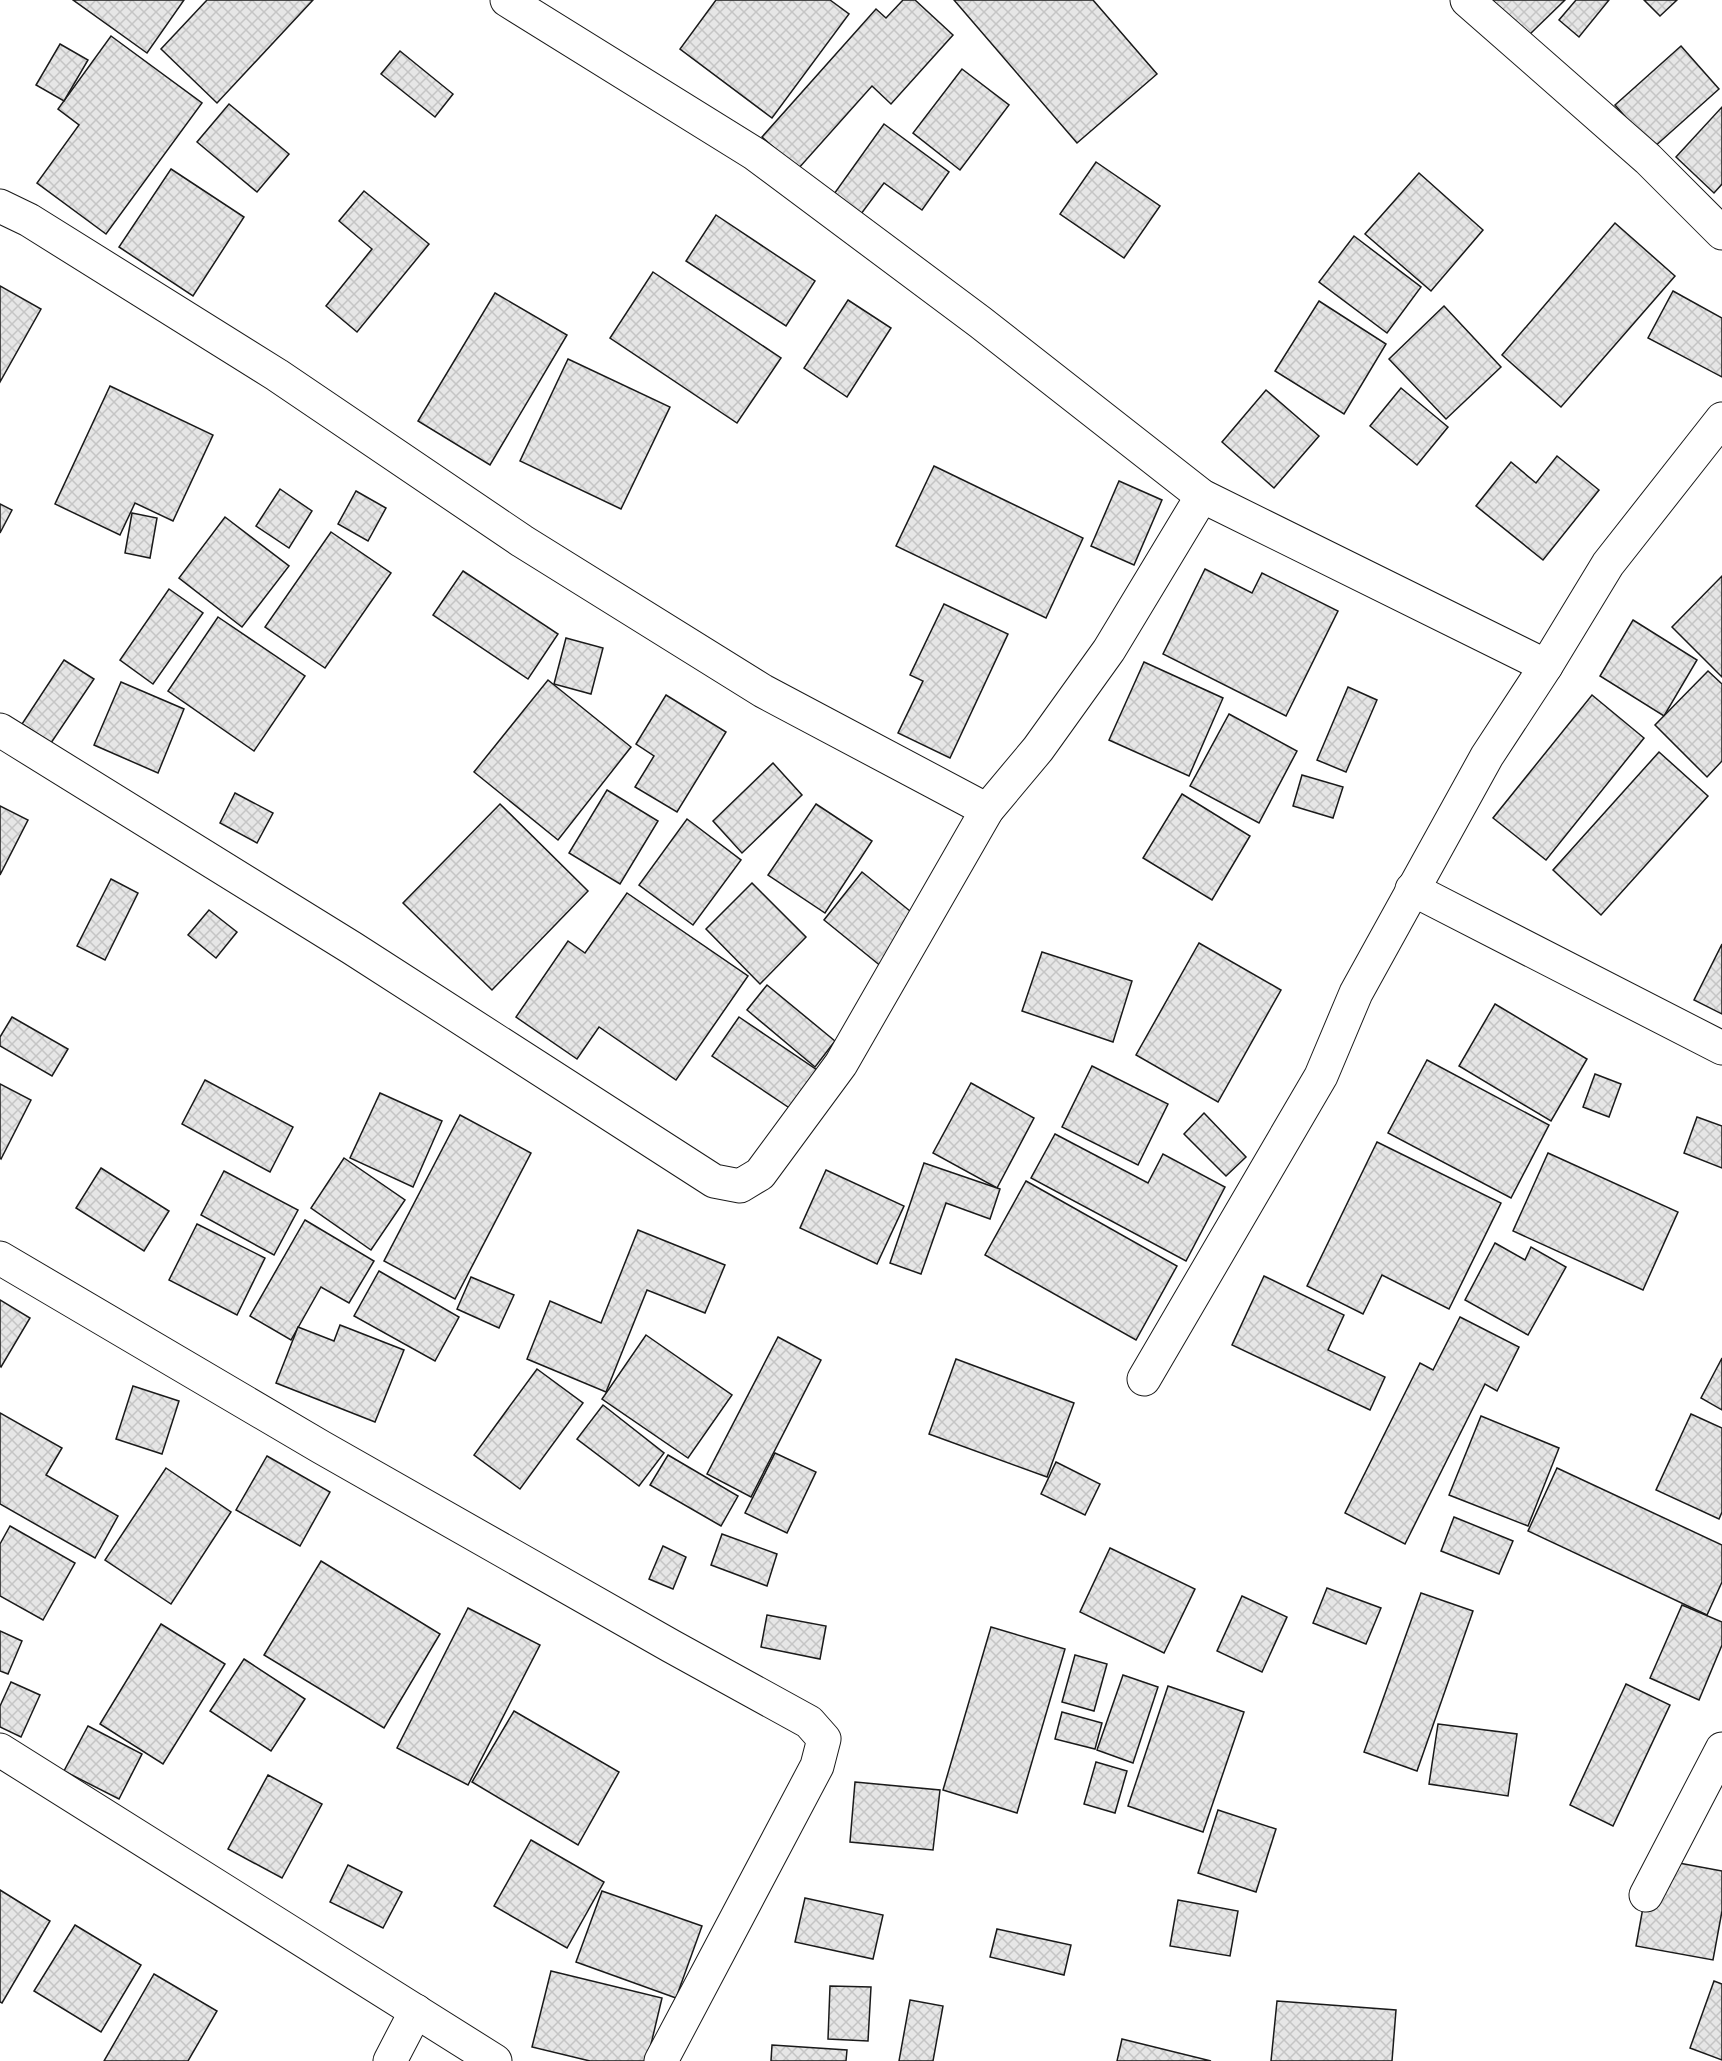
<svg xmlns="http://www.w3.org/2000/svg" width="1722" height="2061" viewBox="0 0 1722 2061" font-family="'Sofia Sans Condensed',sans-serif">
  <defs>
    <pattern id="building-cross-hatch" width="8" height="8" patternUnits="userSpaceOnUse" patternTransform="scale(1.5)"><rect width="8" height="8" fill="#e6e6e6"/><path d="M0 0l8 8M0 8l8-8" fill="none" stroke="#c5c5c5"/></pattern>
  </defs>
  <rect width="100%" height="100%" fill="#fff"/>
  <g fill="url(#building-cross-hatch)" stroke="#1a1a1a" stroke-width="1.5">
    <path d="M 73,0 L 184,0 L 147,53 Z"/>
    <path d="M 207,0 L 313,0 L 217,103 L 161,49 Z"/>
    <path d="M 716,0 L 830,0 L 849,14 L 772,118 L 680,49 Z"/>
    <path d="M 903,0 L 915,0 L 953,35 L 891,104 L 872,86 L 798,169 L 762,137 L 876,9 L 886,18 Z"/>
    <path d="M 954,0 L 1093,0 L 1157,74 L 1077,143 Z"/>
    <path d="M 1492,0 L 1565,0 L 1528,36 Z"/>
    <path d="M 1576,0 L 1609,0 L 1579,37 L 1559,20 Z"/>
    <path d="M 1644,0 L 1677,0 L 1660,16 Z"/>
    <path d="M 111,36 L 202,103 L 106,234 L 37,183 L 79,125 L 58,109 Z"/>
    <path d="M 60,44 L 88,60 L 64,101 L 36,85 Z"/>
    <path d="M 1681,46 L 1719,89 L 1653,148 L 1615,105 Z"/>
    <path d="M 400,51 L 453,94 L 435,117 L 381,74 Z"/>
    <path d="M 962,69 L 1009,105 L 960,170 L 913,133 Z"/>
    <path d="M 229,104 L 289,154 L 257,192 L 197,142 Z"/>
    <path d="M 1722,107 L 1722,184 L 1714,193 L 1676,157 Z"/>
    <path d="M 884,124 L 949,172 L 922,210 L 884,183 L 861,214 L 834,194 Z"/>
    <path d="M 1096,162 L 1160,206 L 1124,258 L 1060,214 Z"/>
    <path d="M 171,169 L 244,217 L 193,296 L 119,247 Z"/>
    <path d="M 1419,173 L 1483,230 L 1431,291 L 1365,234 Z"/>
    <path d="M 364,191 L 429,244 L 357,332 L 326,306 L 372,249 L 339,221 Z"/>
    <path d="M 716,215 L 815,281 L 786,326 L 686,261 Z"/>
    <path d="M 1615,223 L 1675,276 L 1561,407 L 1502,355 Z"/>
    <path d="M 1354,236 L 1421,287 L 1387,333 L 1319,282 Z"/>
    <path d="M 653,272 L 781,358 L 737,423 L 610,338 Z"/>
    <path d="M 0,286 L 41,309 L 0,382 Z"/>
    <path d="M 1673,291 L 1722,318 L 1722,377 L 1648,338 Z"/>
    <path d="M 495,293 L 567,335 L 490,465 L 418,421 Z"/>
    <path d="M 848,300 L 891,328 L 847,397 L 804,368 Z"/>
    <path d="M 1319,301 L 1386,344 L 1344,414 L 1275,371 Z"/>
    <path d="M 1444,306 L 1501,367 L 1446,419 L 1389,359 Z"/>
    <path d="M 568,359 L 670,407 L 621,509 L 520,461 Z"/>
    <path d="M 110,386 L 213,435 L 173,521 L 135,503 L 120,535 L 55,504 Z"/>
    <path d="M 1401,388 L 1448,427 L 1417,465 L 1370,426 Z"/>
    <path d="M 1266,390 L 1319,436 L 1274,488 L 1222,442 Z"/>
    <path d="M 1557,456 L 1599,490 L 1543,560 L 1476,506 L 1511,462 L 1536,483 Z"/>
    <path d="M 934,466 L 1083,538 L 1046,618 L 896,546 Z"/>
    <path d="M 1119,481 L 1162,500 L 1134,565 L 1091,546 Z"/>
    <path d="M 280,489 L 312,511 L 289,548 L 256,526 Z"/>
    <path d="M 356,491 L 386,508 L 368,541 L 338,524 Z"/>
    <path d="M 0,504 L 12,510 L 0,533 Z"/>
    <path d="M 132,513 L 157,518 L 150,558 L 125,553 Z"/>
    <path d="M 225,517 L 289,566 L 242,627 L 179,578 Z"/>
    <path d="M 331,532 L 391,573 L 325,668 L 265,627 Z"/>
    <path d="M 1205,569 L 1252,593 L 1262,573 L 1338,611 L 1286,716 L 1163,654 Z"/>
    <path d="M 463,571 L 558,634 L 528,679 L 433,615 Z"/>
    <path d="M 1722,576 L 1722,677 L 1672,627 Z"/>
    <path d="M 169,589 L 203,613 L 153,684 L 120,660 Z"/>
    <path d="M 944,604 L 1008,634 L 950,758 L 898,733 L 923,681 L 910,675 Z"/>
    <path d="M 218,617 L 305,676 L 254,751 L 168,691 Z"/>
    <path d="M 1633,620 L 1697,660 L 1664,716 L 1600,676 Z"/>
    <path d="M 566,638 L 603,648 L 591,694 L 554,684 Z"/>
    <path d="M 64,660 L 94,679 L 51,743 L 22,724 Z"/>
    <path d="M 1144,662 L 1223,698 L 1189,776 L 1109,740 Z"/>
    <path d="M 1708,671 L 1722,684 L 1722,761 L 1707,777 L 1655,725 Z"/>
    <path d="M 548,680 L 631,747 L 558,840 L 474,772 Z"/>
    <path d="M 121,682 L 184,709 L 158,773 L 94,745 Z"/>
    <path d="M 1348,687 L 1377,700 L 1346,772 L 1317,760 Z"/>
    <path d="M 666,695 L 726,732 L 677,812 L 635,787 L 654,756 L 636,744 Z"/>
    <path d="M 1592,695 L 1644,738 L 1546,860 L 1493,818 Z"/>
    <path d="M 1229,714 L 1297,751 L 1259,823 L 1190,786 Z"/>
    <path d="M 1659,752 L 1708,796 L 1601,915 L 1553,870 Z"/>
    <path d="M 773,763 L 802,795 L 742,853 L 713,821 Z"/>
    <path d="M 1302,775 L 1343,787 L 1333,818 L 1293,806 Z"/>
    <path d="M 607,790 L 658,821 L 620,884 L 569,853 Z"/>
    <path d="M 235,793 L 273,813 L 257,843 L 220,823 Z"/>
    <path d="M 1182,794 L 1250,836 L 1212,900 L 1143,858 Z"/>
    <path d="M 500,804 L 588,891 L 492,990 L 403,903 Z"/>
    <path d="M 816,804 L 872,841 L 825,913 L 768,875 Z"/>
    <path d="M 0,806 L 28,820 L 0,875 Z"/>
    <path d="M 687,819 L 741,860 L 693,925 L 639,885 Z"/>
    <path d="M 862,872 L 921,920 L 882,967 L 824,920 Z"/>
    <path d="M 111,879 L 138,893 L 105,960 L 77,946 Z"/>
    <path d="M 752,883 L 806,937 L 760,984 L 706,929 Z"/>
    <path d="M 627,893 L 748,976 L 676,1080 L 599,1027 L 577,1059 L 516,1017 L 568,941 L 585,953 Z"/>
    <path d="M 209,910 L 237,932 L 216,958 L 188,935 Z"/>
    <path d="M 1199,943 L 1281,990 L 1218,1102 L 1136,1055 Z"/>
    <path d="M 1722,944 L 1722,1014 L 1694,1000 Z"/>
    <path d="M 1042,952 L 1132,981 L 1113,1042 L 1022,1011 Z"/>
    <path d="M 767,985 L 835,1041 L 815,1067 L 747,1010 Z"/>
    <path d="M 1495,1004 L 1587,1059 L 1551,1121 L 1459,1066 Z"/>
    <path d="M 12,1017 L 68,1049 L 52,1076 L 0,1046 L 0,1037 Z"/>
    <path d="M 739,1017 L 817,1070 L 791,1109 L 712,1056 Z"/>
    <path d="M 1427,1060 L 1549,1125 L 1511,1198 L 1388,1133 Z"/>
    <path d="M 1092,1066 L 1168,1104 L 1138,1165 L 1062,1127 Z"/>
    <path d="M 1595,1074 L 1621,1084 L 1609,1117 L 1583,1107 Z"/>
    <path d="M 205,1080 L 293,1127 L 270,1172 L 182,1124 Z"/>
    <path d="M 971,1083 L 1034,1118 L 997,1188 L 933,1153 Z"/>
    <path d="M 0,1084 L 31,1100 L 1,1159 L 0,1158 Z"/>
    <path d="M 380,1093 L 442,1121 L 413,1187 L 350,1158 Z"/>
    <path d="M 1204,1113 L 1246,1157 L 1226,1176 L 1184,1134 Z"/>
    <path d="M 460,1115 L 531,1153 L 455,1299 L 384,1261 Z"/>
    <path d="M 1697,1117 L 1722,1126 L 1722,1168 L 1684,1153 Z"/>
    <path d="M 1055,1134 L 1148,1183 L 1163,1154 L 1225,1187 L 1186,1261 L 1031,1178 Z"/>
    <path d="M 1377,1142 L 1501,1203 L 1449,1309 L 1382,1275 L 1363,1314 L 1307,1286 Z"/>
    <path d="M 1548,1153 L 1678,1212 L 1643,1290 L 1513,1231 Z"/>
    <path d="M 344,1158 L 405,1200 L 371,1250 L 311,1208 Z"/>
    <path d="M 924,1163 L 1000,1189 L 990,1219 L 946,1203 L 921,1274 L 890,1263 Z"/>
    <path d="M 101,1168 L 169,1211 L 144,1251 L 76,1208 Z"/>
    <path d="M 826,1170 L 904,1206 L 877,1264 L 800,1228 Z"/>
    <path d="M 224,1171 L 298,1210 L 274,1255 L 201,1215 Z"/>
    <path d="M 1026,1181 L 1177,1266 L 1136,1340 L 985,1255 Z"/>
    <path d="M 305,1220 L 374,1261 L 349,1303 L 321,1287 L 291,1340 L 250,1316 Z"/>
    <path d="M 197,1224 L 265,1258 L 237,1315 L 169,1280 Z"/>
    <path d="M 638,1230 L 725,1265 L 705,1313 L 647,1290 L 606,1392 L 527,1359 L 550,1301 L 601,1323 Z"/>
    <path d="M 1495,1243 L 1525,1260 L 1531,1247 L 1566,1267 L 1528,1335 L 1465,1300 Z"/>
    <path d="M 379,1271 L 459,1317 L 435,1361 L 354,1316 Z"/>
    <path d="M 1264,1276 L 1344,1315 L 1328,1350 L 1385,1377 L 1370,1410 L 1232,1345 Z"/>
    <path d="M 471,1277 L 514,1295 L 499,1328 L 457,1309 Z"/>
    <path d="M 0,1300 L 30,1318 L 1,1367 L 0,1366 Z"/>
    <path d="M 1460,1317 L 1519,1347 L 1497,1391 L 1485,1384 L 1405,1544 L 1345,1513 L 1420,1363 L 1433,1370 Z"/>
    <path d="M 340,1325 L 404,1350 L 375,1422 L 276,1383 L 298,1327 L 334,1341 Z"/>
    <path d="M 646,1335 L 732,1395 L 688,1458 L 602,1399 Z"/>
    <path d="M 778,1337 L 821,1360 L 751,1497 L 707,1474 Z"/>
    <path d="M 1722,1358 L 1722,1410 L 1701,1398 Z"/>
    <path d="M 956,1359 L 1074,1403 L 1047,1477 L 929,1434 Z"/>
    <path d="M 537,1369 L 583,1403 L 520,1489 L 474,1455 Z"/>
    <path d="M 133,1386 L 179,1401 L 162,1454 L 116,1439 Z"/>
    <path d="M 603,1405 L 664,1453 L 639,1486 L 577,1439 Z"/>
    <path d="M 0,1413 L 62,1448 L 46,1475 L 118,1516 L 95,1558 L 0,1504 Z"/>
    <path d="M 1691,1414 L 1722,1428 L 1722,1512 L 1719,1519 L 1656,1490 Z"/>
    <path d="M 1481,1416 L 1559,1448 L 1528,1526 L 1449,1495 Z"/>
    <path d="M 775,1453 L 816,1472 L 787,1533 L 745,1513 Z"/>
    <path d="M 668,1455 L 738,1496 L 721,1526 L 650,1485 Z"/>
    <path d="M 267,1456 L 330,1492 L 300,1546 L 236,1510 Z"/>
    <path d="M 1056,1462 L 1100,1484 L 1085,1515 L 1041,1494 Z"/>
    <path d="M 166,1468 L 231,1512 L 171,1604 L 105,1560 Z"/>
    <path d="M 1557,1468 L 1722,1545 L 1722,1582 L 1707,1615 L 1528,1531 Z"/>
    <path d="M 1454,1517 L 1513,1541 L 1499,1574 L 1441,1551 Z"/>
    <path d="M 10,1526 L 75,1563 L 43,1620 L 0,1596 L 0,1544 Z"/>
    <path d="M 722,1534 L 777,1554 L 767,1586 L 711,1565 Z"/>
    <path d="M 663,1546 L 686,1557 L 673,1589 L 649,1579 Z"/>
    <path d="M 1110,1548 L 1195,1589 L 1164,1653 L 1080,1612 Z"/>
    <path d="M 321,1561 L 440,1634 L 384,1728 L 264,1655 Z"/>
    <path d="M 1327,1588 L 1381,1608 L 1366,1644 L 1313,1623 Z"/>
    <path d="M 1421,1593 L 1473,1611 L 1417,1771 L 1364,1752 Z"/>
    <path d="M 1242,1596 L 1287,1617 L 1262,1672 L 1217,1651 Z"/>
    <path d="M 1682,1605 L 1722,1622 L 1722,1645 L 1699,1700 L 1650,1678 Z"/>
    <path d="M 468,1608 L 540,1645 L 468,1785 L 397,1748 Z"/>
    <path d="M 767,1615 L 826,1626 L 820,1659 L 761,1647 Z"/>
    <path d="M 161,1624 L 225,1664 L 163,1764 L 100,1724 Z"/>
    <path d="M 991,1627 L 1065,1649 L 1017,1813 L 943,1790 Z"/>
    <path d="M 0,1631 L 22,1641 L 8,1674 L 0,1671 Z"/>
    <path d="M 1075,1655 L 1107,1664 L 1094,1711 L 1062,1702 Z"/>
    <path d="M 244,1659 L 305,1699 L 271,1751 L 210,1711 Z"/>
    <path d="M 1123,1675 L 1158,1687 L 1133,1763 L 1097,1750 Z"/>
    <path d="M 11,1682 L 40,1695 L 21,1737 L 0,1727 L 0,1706 Z"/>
    <path d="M 1626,1684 L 1670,1705 L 1613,1826 L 1570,1805 Z"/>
    <path d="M 1168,1686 L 1244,1712 L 1203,1832 L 1128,1806 Z"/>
    <path d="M 514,1711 L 619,1772 L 578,1845 L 472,1782 Z"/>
    <path d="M 1062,1712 L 1102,1723 L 1095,1749 L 1055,1739 Z"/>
    <path d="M 1438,1724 L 1517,1734 L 1508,1796 L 1429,1784 Z"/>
    <path d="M 88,1726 L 142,1754 L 119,1799 L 64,1771 Z"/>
    <path d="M 1096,1762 L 1127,1771 L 1115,1813 L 1084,1804 Z"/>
    <path d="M 268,1775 L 322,1804 L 282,1878 L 228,1849 Z"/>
    <path d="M 855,1782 L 940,1790 L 933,1850 L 850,1842 Z"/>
    <path d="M 1218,1810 L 1276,1829 L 1256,1892 L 1198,1873 Z"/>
    <path d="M 531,1840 L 604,1882 L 567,1948 L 494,1906 Z"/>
    <path d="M 1652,1858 L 1722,1871 L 1722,1911 L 1713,1960 L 1636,1946 Z"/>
    <path d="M 348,1865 L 402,1892 L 383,1928 L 330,1902 Z"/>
    <path d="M 0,1890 L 50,1921 L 2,2003 L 0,2002 Z"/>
    <path d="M 602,1891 L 702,1926 L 676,1998 L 576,1962 Z"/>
    <path d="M 805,1898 L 883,1915 L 873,1959 L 795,1942 Z"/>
    <path d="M 1178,1900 L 1238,1911 L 1230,1956 L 1170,1946 Z"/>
    <path d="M 75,1925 L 141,1965 L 101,2032 L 34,1991 Z"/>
    <path d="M 997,1929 L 1071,1945 L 1064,1975 L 990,1957 Z"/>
    <path d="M 551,1971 L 662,1998 L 647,2061 L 590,2061 L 532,2047 Z"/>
    <path d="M 154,1974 L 217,2011 L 188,2061 L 104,2061 Z"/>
    <path d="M 1714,1981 L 1722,1984 L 1722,2060 L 1690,2048 Z"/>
    <path d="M 830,1986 L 871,1987 L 868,2041 L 828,2039 Z"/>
    <path d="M 910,2000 L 943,2006 L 933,2061 L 899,2061 Z"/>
    <path d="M 1277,2001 L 1396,2010 L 1392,2061 L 1271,2061 Z"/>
    <path d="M 1122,2039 L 1211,2061 L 1117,2061 Z"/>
    <path d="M 772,2045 L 847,2050 L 846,2061 L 771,2061 Z"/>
  </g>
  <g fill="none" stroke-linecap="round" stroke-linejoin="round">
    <g stroke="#1a1a1a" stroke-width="35">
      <g id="minor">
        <path d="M 507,0 L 755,154 L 980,322 L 1202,496 L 1546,666"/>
        <path d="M 1467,0 L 1648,159 L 1722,233"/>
        <path d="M 0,206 L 29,220 L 277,375 L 522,541 L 763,691 L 987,810"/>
        <path d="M 0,730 L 352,948 L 714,1181 L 740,1186 L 760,1174 L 841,1064 L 987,810 L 1038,749 L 1109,650 L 1202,496"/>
        <path d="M 1412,889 L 1722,1048"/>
        <path d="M 0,1258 L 321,1447 L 671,1646 L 809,1722 L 824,1739 L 817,1766 L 661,2061"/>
        <path d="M 1144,1379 L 1321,1076 L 1356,993 L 1487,756 L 1546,666 L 1608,564 L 1722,419"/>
        <path d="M 0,1750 L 495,2061"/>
        <path d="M 1646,1895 L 1722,1749"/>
        <path d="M 390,2061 L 416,2011"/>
      </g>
    </g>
    <use href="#minor" stroke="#fff" stroke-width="33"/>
  </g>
</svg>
